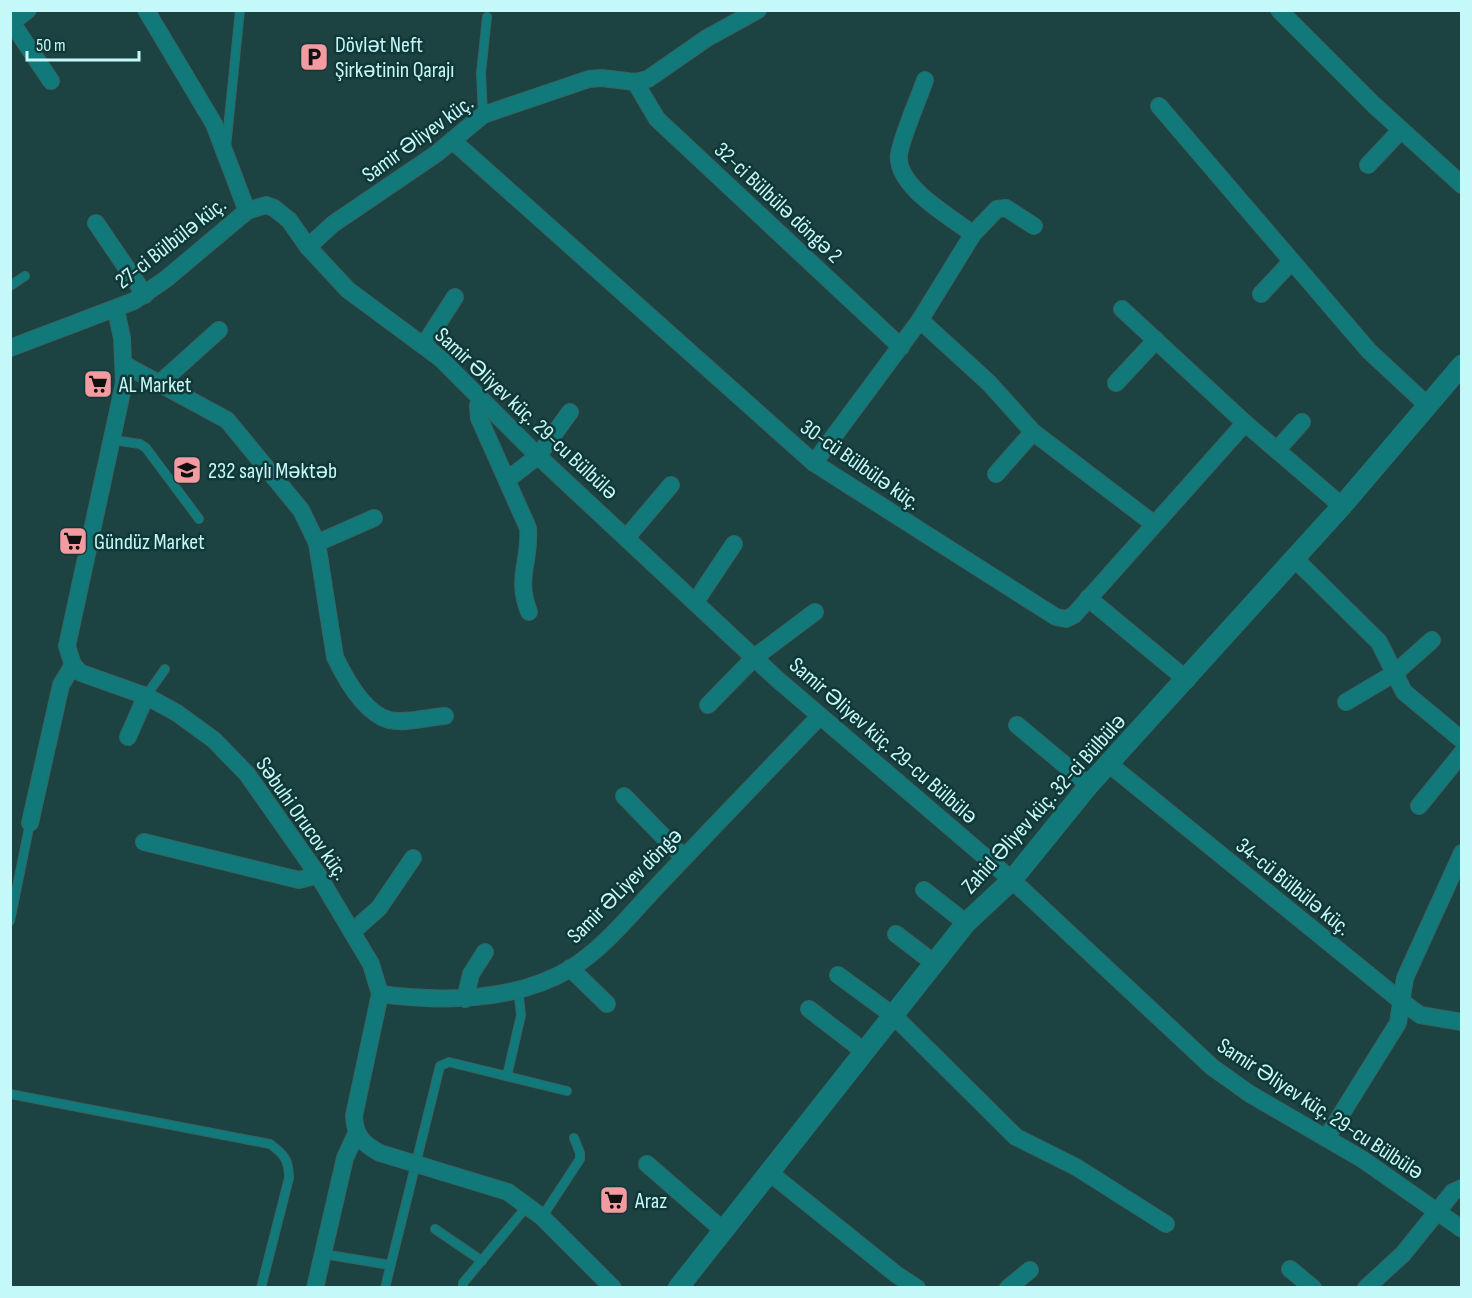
<svg xmlns="http://www.w3.org/2000/svg" width="1472" height="1298" viewBox="0 0 1472 1298" font-family="'Sofia Sans Condensed',sans-serif">
  <rect width="100%" height="100%" fill="#1c4242"/>
  <g fill="none" stroke-linecap="round" stroke-linejoin="round">
    <g stroke="#376363" stroke-width="10">
      <g id="service">
        <path d="M 483,115 L 481,73 L 487,17"/>
        <path d="M 226,148 L 240,10"/>
        <path d="M 10,286 L 25,276"/>
        <path d="M 113,440 L 140,444 L 146,448 L 199,519"/>
        <path d="M 146,696 L 165,669"/>
        <path d="M 10,921 L 30,823"/>
        <path d="M 507,1076 L 521,1015 L 518,988"/>
        <path d="M 10,1094 L 270,1144 C 284,1154 289,1160 289,1178 L 261,1288"/>
        <path d="M 542,1217 L 580,1159 L 580,1153 L 574,1138"/>
        <path d="M 435,1229 L 482,1261"/>
        <path d="M 323,1254 L 390,1265"/>
        <path d="M 385,1288 L 440,1066 L 449,1062 L 567,1091"/>
        <path d="M 463,1288 L 463,1283 L 528,1205"/>
      </g>
    </g>
    <g stroke="#376363" stroke-width="18">
      <g id="minor">
        <path d="M 146,10 L 214,124 L 247,211"/>
        <path d="M 1279,10 L 1374,105 L 1462,185"/>
        <path d="M 12,23 L 51,81"/>
        <path d="M 10,24 L 28,10"/>
        <path d="M 635,82 L 657,119 L 901,347"/>
        <path d="M 1159,106 L 1369,351 L 1426,404"/>
        <path d="M 453,141 L 814,463 L 1056,617 L 1066,619 L 1074,615 L 1245,423"/>
        <path d="M 1368,165 L 1401,130"/>
        <path d="M 96,223 L 145,295"/>
        <path d="M 973,234 L 997,209 L 1006,208 L 1034,226"/>
        <path d="M 308,247 L 333,224 L 436,154 L 483,115 L 589,79 L 602,78 L 635,82 L 648,79 L 707,38 L 758,10"/>
        <path d="M 1261,294 L 1292,261"/>
        <path d="M 1122,309 L 1245,423 L 1342,506"/>
        <path d="M 116,310 L 122,338 L 124,383 L 67,646 L 73,665 L 81,673 L 146,696 L 177,713 L 214,740 L 247,774 L 318,875 L 371,964 L 380,994 L 354,1116 C 355,1136 363,1144 380,1153 L 508,1192 L 542,1217 L 613,1288"/>
        <path d="M 920,320 L 989,383 L 1033,432 L 1154,524"/>
        <path d="M 424,345 L 455,297"/>
        <path d="M 10,348 L 134,301 L 166,279 L 247,211 L 266,205 L 274,208 L 289,220 L 308,247 L 348,290 L 440,358 L 538,456 L 777,679 L 1012,880 L 1212,1067 L 1250,1094 L 1362,1159 L 1462,1229"/>
        <path d="M 125,365 L 227,420 L 301,510 L 317,543 L 335,657 C 345,678 364,713 389,720 C 405,724 428,717 445,716"/>
        <path d="M 160,383 L 219,330"/>
        <path d="M 1116,383 L 1156,340"/>
        <path d="M 484,403 L 478,406 L 479,418 L 528,528 C 531,561 515,577 529,612"/>
        <path d="M 1277,450 L 1302,422"/>
        <path d="M 814,463 L 920,320 L 973,234 C 951,217 896,187 899,155 C 901,138 919,98 925,80"/>
        <path d="M 996,474 L 1033,432"/>
        <path d="M 507,480 L 538,456 L 570,412"/>
        <path d="M 627,537 L 671,485"/>
        <path d="M 317,543 L 374,518"/>
        <path d="M 1295,559 L 1379,642 L 1404,692 L 1462,740"/>
        <path d="M 1088,598 L 1187,680"/>
        <path d="M 696,601 L 734,544"/>
        <path d="M 1346,702 L 1395,673 L 1432,640"/>
        <path d="M 708,705 L 755,657 L 815,612"/>
        <path d="M 1017,725 L 1089,785"/>
        <path d="M 128,737 L 146,696"/>
        <path d="M 1109,764 L 1401,1001 L 1420,1015 L 1462,1022"/>
        <path d="M 624,796 L 684,858"/>
        <path d="M 1419,806 L 1462,753"/>
        <path d="M 30,823 L 61,685 L 73,665"/>
        <path d="M 144,842 L 299,880 L 318,875"/>
        <path d="M 924,890 L 966,923"/>
        <path d="M 352,932 L 379,908 L 413,858"/>
        <path d="M 896,934 L 934,963"/>
        <path d="M 570,968 L 607,1004"/>
        <path d="M 838,975 L 894,1016 L 1016,1137 L 1076,1167 L 1166,1224"/>
        <path d="M 380,994 C 441,1002 514,1002 570,969 C 605,948 634,910 662,881 C 714,826 766,772 819,717"/>
        <path d="M 465,999 L 471,974 L 485,952"/>
        <path d="M 809,1009 L 865,1052"/>
        <path d="M 1327,1137 L 1398,1023 L 1405,978 L 1462,853"/>
        <path d="M 647,1164 L 724,1231"/>
        <path d="M 770,1173 L 897,1275 L 917,1288"/>
        <path d="M 1290,1269 L 1313,1288"/>
        <path d="M 315,1288 L 345,1158 L 356,1134"/>
        <path d="M 1008,1288 L 1030,1270"/>
        <path d="M 1366,1288 L 1403,1254 L 1453,1192 L 1462,1188"/>
      </g>
    </g>
    <g stroke="#376363" stroke-width="21">
      <path id="tertiary" d="M 678,1288 L 966,923 L 1012,880 L 1089,785 L 1342,506 L 1462,365"/>
    </g>
    <use href="#service" stroke="#117979" stroke-width="8"/>
    <use href="#minor" stroke="#117979" stroke-width="16"/>
    <use href="#tertiary" stroke="#117979" stroke-width="20"/>
  </g>
  <defs>
    <g id="parking-square" transform="scale(1.5)"><rect x="-9" y="-9" width="18" height="18" rx="4" fill="#f49aa1" stroke="#113737"/><path d="M-3.5-5.5H1a3.5 3.5 0 0 1 0 7H-1V5.5H-3.5ZM-1-3.4V-.6H.8a1.4 1.4 0 0 0 0-2.8Z" fill="#111"/></g>
    <g id="supermarket-square" transform="scale(1.5)"><rect x="-9" y="-9" width="18" height="18" rx="4" fill="#f49aa1" stroke="#113737"/><path d="M-6-5.5h2.5l.6 2H6L4.5 2H-2.5L-4.4-4H-6ZM-1.5 3.2a1.3 1.3 0 1 0 .1 0ZM3 3.2a1.3 1.3 0 1 0 .1 0Z" fill="#111"/></g>
    <g id="school-square" transform="scale(1.5)"><rect x="-9" y="-9" width="18" height="18" rx="4" fill="#f49aa1" stroke="#113737"/><path d="M0-5L7-2L0 1L-7-2ZM-4 1L0 2.5L4 1V4Q0 6-4 4Z" fill="#111"/></g>
  </defs>
  <g fill-rule="evenodd">
    <use href="#parking-square" x="314" y="57"/>
    <use href="#supermarket-square" x="98" y="384"/>
    <use href="#school-square" x="187" y="470"/>
    <use href="#supermarket-square" x="73" y="541"/>
    <use href="#supermarket-square" x="614" y="1200"/>
  </g>
  <g text-anchor="middle" stroke-width="5" stroke-linejoin="round" paint-order="stroke">
    <g font-size="22" fill="#c5f9f9" stroke="#113737" text-anchor="start">
      <text x="335" y="52">Dövlət Neft<tspan x="335" dy="25">Şirkətinin Qarajı</tspan></text>
      <text x="119" y="392">AL Market</text>
      <text x="208" y="478">232 saylı Məktəb</text>
      <text x="94" y="549">Gündüz Market</text>
      <text x="635" y="1208">Araz</text>
    </g>
    <g font-size="22" fill="#c5f9f9" stroke="#113737">
      <text transform="translate(417 138) rotate(-36)" y="8">Samir Əliyev küç.</text>
      <text transform="translate(779 202) rotate(43)" y="8">32-ci Bülbülə döngə 2</text>
      <text transform="translate(170 242) rotate(-38)" y="8">27-ci Bülbülə küç.</text>
      <text transform="translate(527 413) rotate(43)" y="8">Samir Əliyev küç. 29-cu Bülbülə</text>
      <text transform="translate(861 464) rotate(35)" y="8">30-cü Bülbülə küç.</text>
      <text transform="translate(884 740) rotate(41)" y="8">Samir Əliyev küç. 29-cu Bülbülə</text>
      <text transform="translate(1043 803) rotate(-48)" y="8">Zahid Əliyev küç. 32-ci Bülbülə</text>
      <text transform="translate(303 818) rotate(55)" y="8">Səbuhi Orucov küç.</text>
      <text transform="translate(624 885) rotate(-45)" y="8">Samir ƏLiyev döngə</text>
      <text transform="translate(1294 886) rotate(39)" y="8">34-cü Bülbülə küç.</text>
      <text transform="translate(1321 1108) rotate(33)" y="8">Samir Əliyev küç. 29-cu Bülbülə</text>
    </g>
  </g>
  <rect width="1472" height="1298" fill="none" stroke="#c5f9f9" stroke-width="24"/>
  <path d="M27 51v9h112v-9" fill="none" stroke="#c5f9f9" stroke-width="3"/>
  <text x="36" y="51" font-size="18" fill="#c5f9f9" stroke="#113737" stroke-width="4.5" paint-order="stroke">50 m</text>
</svg>
